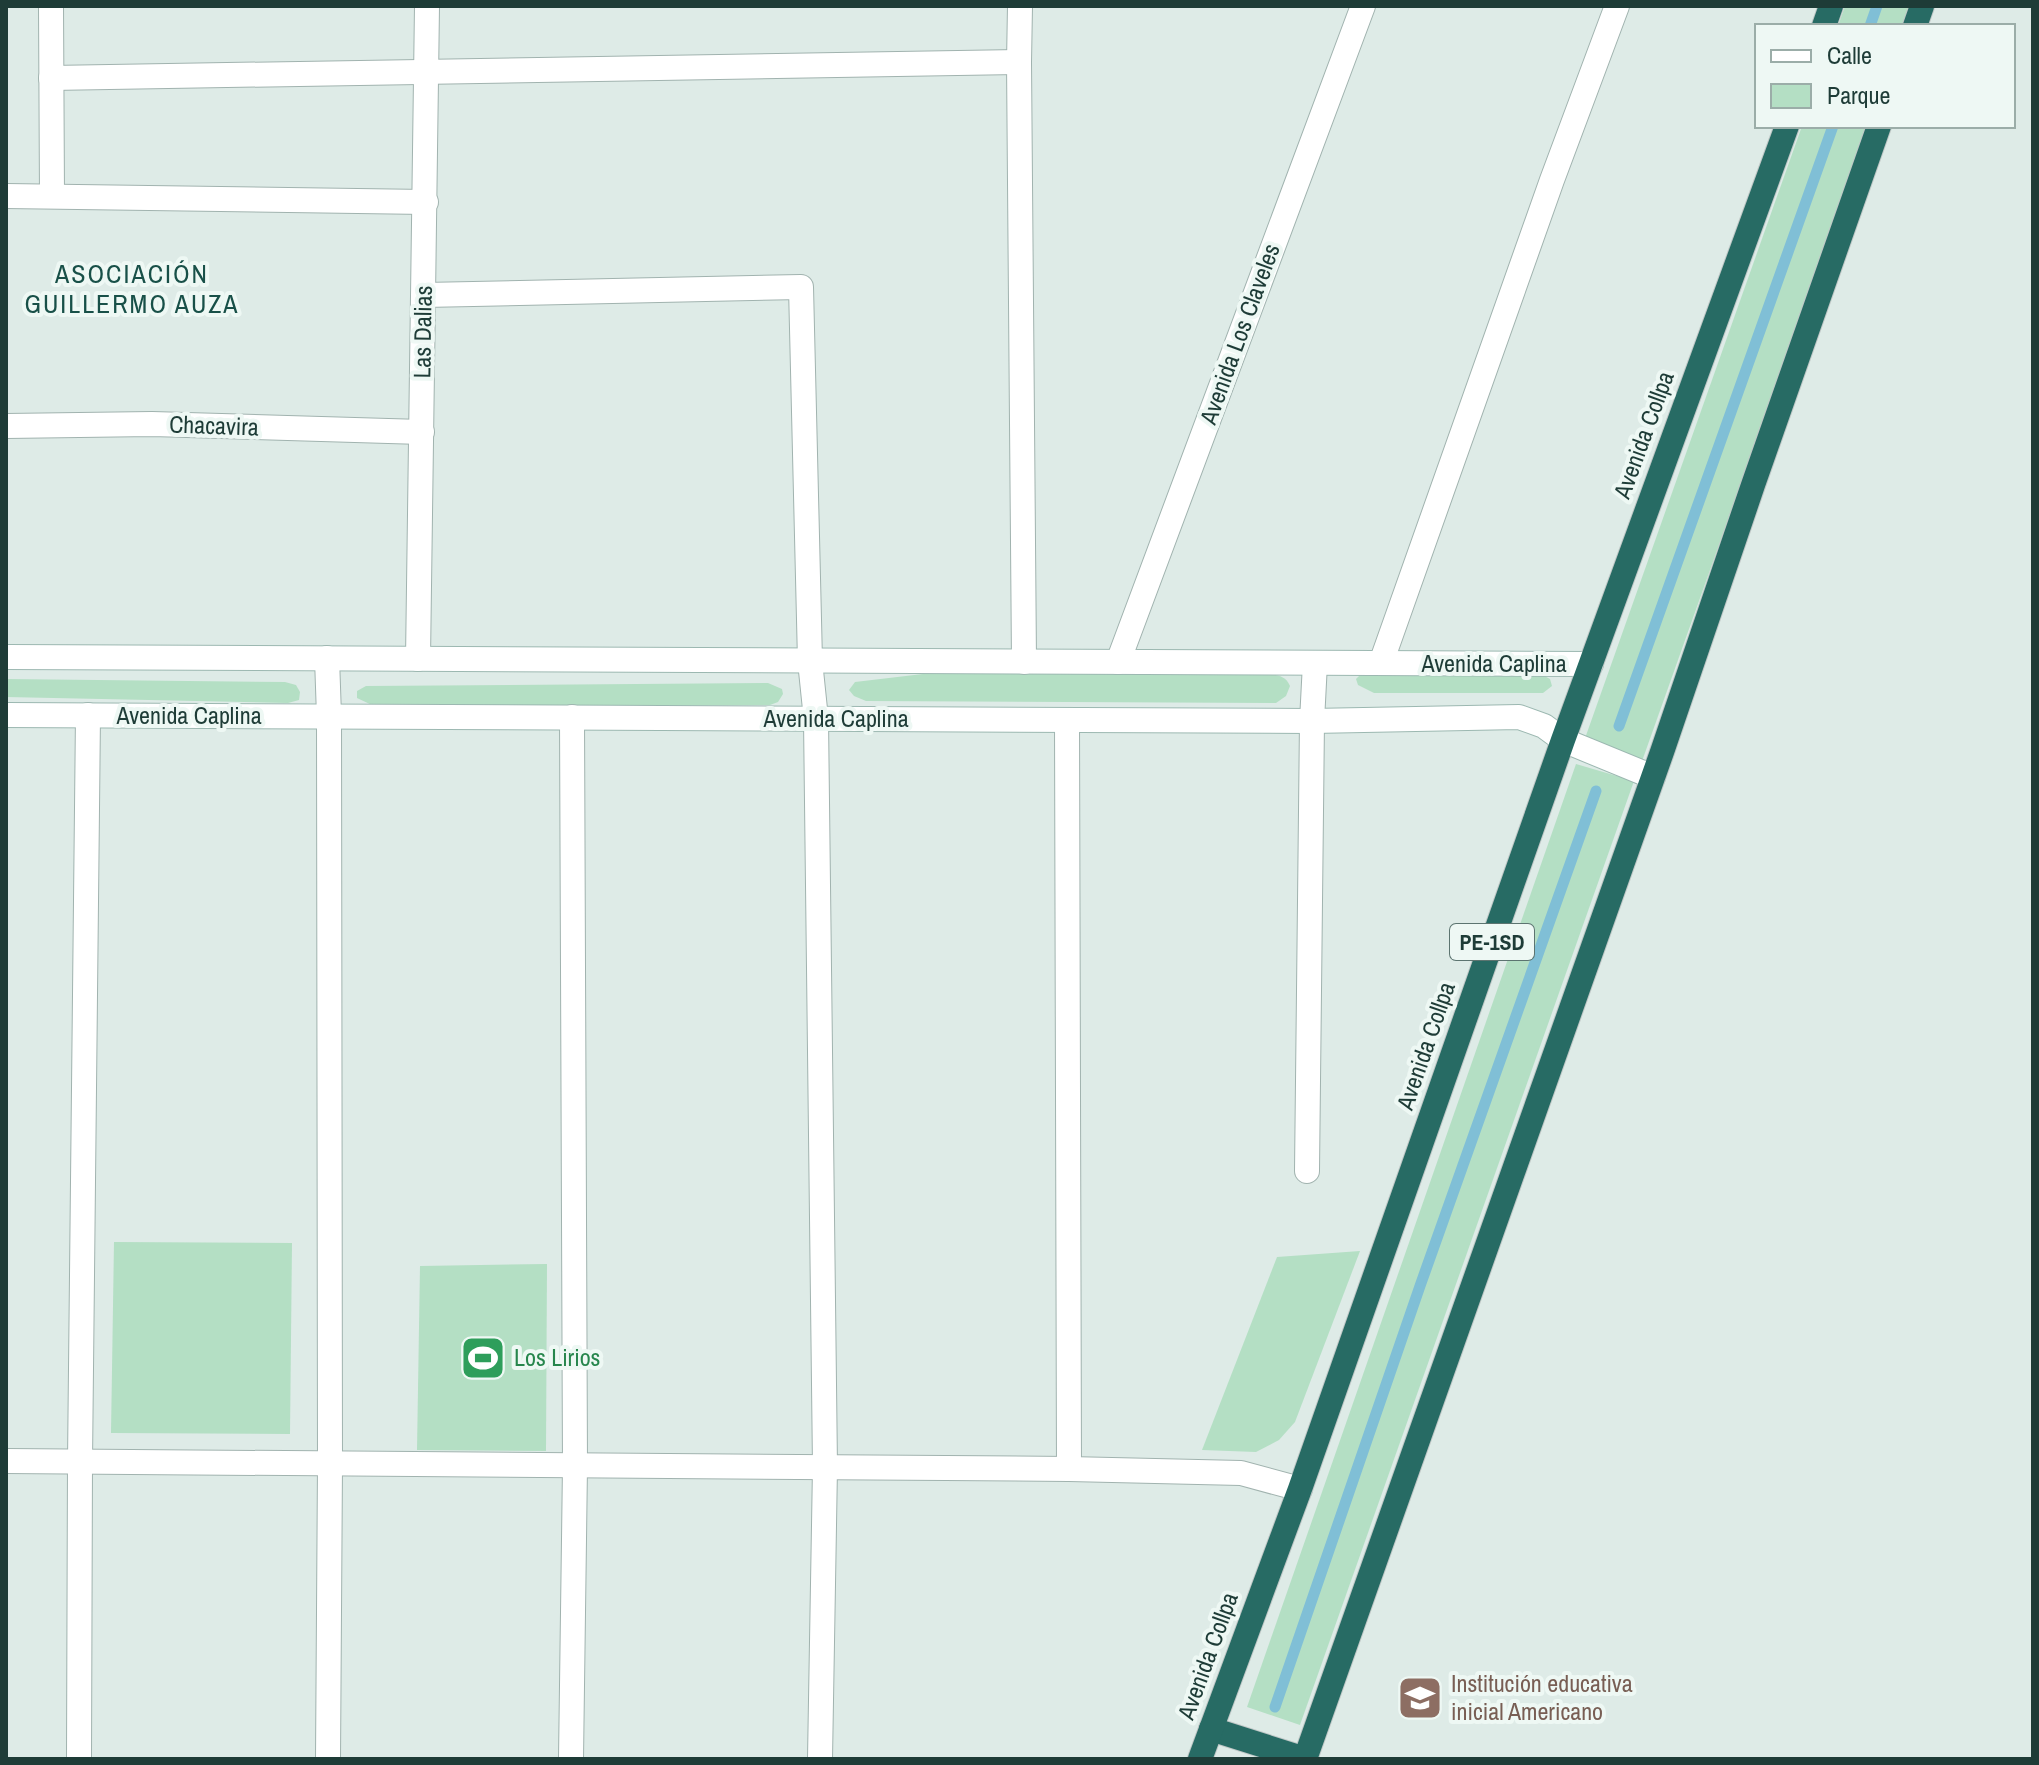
<svg xmlns="http://www.w3.org/2000/svg" width="2039" height="1765" viewBox="0 0 2039 1765" font-family="'Archivo Narrow',sans-serif">
  <rect width="100%" height="100%" fill="#deebe7"/>
  <g fill="#b4dfc4">
    <path d="M 1845,6 L 1910,6 L 1903,26 L 1838,26 Z"/>
    <path d="M 1802,126 L 1868,126 L 1641,764 L 1583,744 Z"/>
    <path d="M 1024,662 L 1271,674 C 1281,676 1286,677 1290,686 L 1286,696 L 1276,703 L 866,701 L 854,696 L 849,690 L 855,682 Z"/>
    <path d="M 1361,674 L 1541,674 L 1550,679 L 1552,686 L 1543,693 L 1374,693 L 1358,685 L 1356,679 Z"/>
    <path d="M 6,679 L 285,682 L 296,685 L 300,692 L 299,700 L 288,703 L 6,697 Z"/>
    <path d="M 768,683 L 782,689 L 783,694 L 778,702 L 770,705 L 374,706 L 357,698 L 357,691 L 366,686 Z"/>
    <path d="M 1576,764 L 1634,781 L 1300,1725 L 1247,1707 Z"/>
    <path d="M 114,1242 L 292,1243 L 290,1434 L 111,1433 Z"/>
    <path d="M 1360,1251 L 1295,1422 L 1279,1440 L 1256,1452 L 1202,1450 L 1277,1257 Z"/>
    <path d="M 547,1264 L 546,1451 L 417,1450 L 420,1266 Z"/>
  </g>
  <g fill="none" stroke-linecap="round" stroke-linejoin="round">
    <g stroke="#80bfd6" stroke-width="11">
      <path d="M 1870,26 L 1877,6"/>
      <path d="M 1619,726 L 1833,126"/>
      <path d="M 1275,1707 L 1420,1286 L 1596,791"/>
    </g>
    <g stroke="#a1b3af" stroke-width="26">
      <g id="street">
        <path d="M 51,6 L 52,196"/>
        <path d="M 1020,6 L 1019,62 L 1024,662"/>
        <path d="M 51,78 L 1019,62"/>
        <path d="M 6,196 L 426,202"/>
        <path d="M 424,295 L 801,287 L 810,661 L 816,719 L 825,1467 L 820,1759"/>
        <path d="M 6,426 L 152,424 L 422,432"/>
        <path d="M 327,658 L 329,716 L 330,1464 L 328,1759"/>
        <path d="M 418,659 L 427,6"/>
        <path d="M 1118,662 L 1363,6"/>
        <path d="M 1381,663 L 1552,180 L 1617,6"/>
        <path d="M 1067,720 L 1069,1469"/>
        <path d="M 1307,1171 L 1312,721 L 1315,663"/>
        <path d="M 6,1461 L 1069,1469 L 1241,1473 L 1300,1489"/>
        <path d="M 79,1759 L 80,1462 L 88,715"/>
        <path d="M 571,1759 L 575,1466 L 572,717"/>
      </g>
    </g>
    <g stroke="#9cb8b1" stroke-width="26">
      <g id="secondary">
        <path d="M 6,657 L 1591,664"/>
        <path d="M 6,715 L 1312,721 L 1519,717 L 1544,726 L 1563,740 L 1653,777"/>
      </g>
    </g>
    <g stroke="#c0c8c7" stroke-width="26">
      <g id="highway">
        <path d="M 1824,26 L 1831,6"/>
        <path d="M 1915,26 L 1922,6"/>
        <path d="M 1211,1729 L 1305,1759 L 1662,752 L 1753,485 L 1879,126"/>
        <path d="M 1200,1759 L 1300,1489 L 1563,740 L 1787,126"/>
      </g>
    </g>
    <use href="#street" stroke="#fff" stroke-width="24"/>
    <use href="#secondary" stroke="#fff" stroke-width="24"/>
    <use href="#highway" stroke="#276b64" stroke-width="24"/>
  </g>
  <defs>
    <g id="stadium-square" transform="scale(2.3)"><rect x="-9" y="-9" width="18" height="18" rx="4" fill="#2e9e5b" stroke="#eef8f4"/><path d="M0-5a6.5 5 0 1 0 0 10a6.5 5 0 1 0 0-10ZM-3.5-1.8h7v3.6h-7Z" fill="#fff"/></g>
    <g id="school-square" transform="scale(2.3)"><rect x="-9" y="-9" width="18" height="18" rx="4" fill="#8d6e63" stroke="#eef8f4"/><path d="M0-5L7-2L0 1L-7-2ZM-4 1L0 2.5L4 1V4Q0 6-4 4Z" fill="#fff"/></g>
  </defs>
  <g fill-rule="evenodd">
    <use href="#stadium-square" x="483" y="1358"/>
    <use href="#school-square" x="1420" y="1698"/>
  </g>
  <g text-anchor="middle" stroke-width="8" stroke-linejoin="round" paint-order="stroke">
    <rect fill="#eef8f4" stroke="#5c7470" stroke-width="2" x="1450" y="924" width="84" height="36" rx="6"/>
    <g font-size="22" font-weight="bold" fill="#1e3c37">
      <text x="1492" y="950">PE-1SD</text>
    </g>
    <g font-size="24" fill="#1e3c37" stroke="#eef8f4">
      <text transform="translate(423 332) rotate(-89)" y="8">Las Dalias</text>
      <text transform="translate(1240 334) rotate(-70)" y="8">Avenida Los Claveles</text>
      <text transform="translate(214 426) rotate(2)" y="8">Chacavira</text>
      <text transform="translate(1644 435) rotate(-70)" y="8">Avenida Collpa</text>
      <text x="1494" y="672">Avenida Caplina</text>
      <text x="189" y="724">Avenida Caplina</text>
      <text x="836" y="727">Avenida Caplina</text>
      <text transform="translate(1426 1046) rotate(-71)" y="8">Avenida Collpa</text>
      <text transform="translate(1208 1656) rotate(-70)" y="8">Avenida Collpa</text>
    </g>
    <g font-size="24" fill="#27864d" stroke="#eef8f4" text-anchor="start">
      <text x="514" y="1366">Los Lirios</text>
    </g>
    <g font-size="24" fill="#785e54" stroke="#eef8f4" text-anchor="start">
      <text x="1451" y="1692">Institución educativa<tspan x="1451" dy="28">inicial Americano</tspan></text>
    </g>
    <g font-size="26" letter-spacing="2" fill="#185048" stroke="#eef8f4">
      <text x="132" y="283">ASOCIACIÓN<tspan x="132" dy="30">GUILLERMO AUZA</tspan></text>
    </g>
  </g>
  <rect width="2039" height="1765" fill="none" stroke="#1e3c37" stroke-width="16"/>
  <rect x="1755" y="24" width="260" height="104" fill="#eef8f4" stroke="#9bada8" stroke-width="2"/>
  <rect x="1771" y="50" width="40" height="12" fill="#ffffff" stroke="#9bada8" stroke-width="2"/>
  <text x="1827" y="64" font-size="24" fill="#1e3c37">Calle</text>
  <rect x="1771" y="84" width="40" height="24" fill="#b4dfc4" stroke="#9bada8" stroke-width="2"/>
  <text x="1827" y="104" font-size="24" fill="#1e3c37">Parque</text>
</svg>
